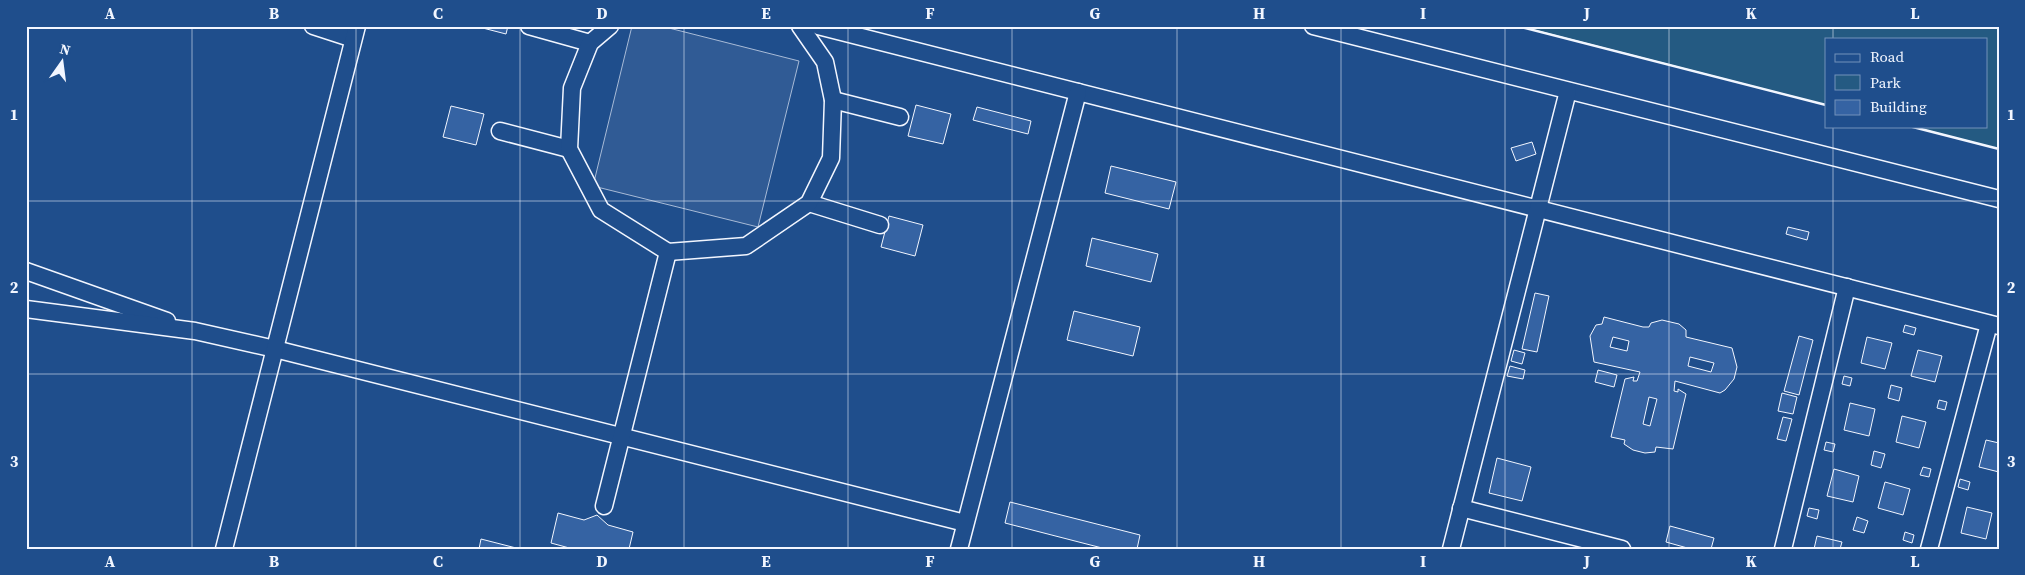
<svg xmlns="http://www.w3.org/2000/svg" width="2025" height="575" viewBox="0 0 2025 575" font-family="'Source Serif 4',serif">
  <rect width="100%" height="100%" fill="#1f4e8c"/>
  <path fill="#245a82" stroke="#a8bbd7" d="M 1519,26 L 1999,26 L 1999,149 L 1910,126 L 1986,126 L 1986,39 L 1826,39 L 1826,105 Z"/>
  <path fill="#305b95" stroke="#a8bbd7" d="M 632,26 L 661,26 L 799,61 L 758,227 L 593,186 Z"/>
  <g fill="#3563a3" stroke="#f2f6ff" fill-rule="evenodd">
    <path d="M 475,26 L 508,26 L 506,34 Z"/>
    <path d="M 916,105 L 951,114 L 943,144 L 908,136 Z"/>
    <path d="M 451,106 L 484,114 L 476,145 L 443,137 Z"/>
    <path d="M 977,107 L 1031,121 L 1028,134 L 973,120 Z"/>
    <path d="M 1532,142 L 1536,154 L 1516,161 L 1511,148 Z"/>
    <path d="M 1111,166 L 1176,182 L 1169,209 L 1105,193 Z"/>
    <path d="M 889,216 L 923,225 L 915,256 L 881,247 Z"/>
    <path d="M 1788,227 L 1809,232 L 1807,240 L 1786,234 Z"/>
    <path d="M 1092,238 L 1158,254 L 1151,282 L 1086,266 Z"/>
    <path d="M 1535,293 L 1549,296 L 1537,352 L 1522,349 Z"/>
    <path d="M 1074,311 L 1140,327 L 1133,356 L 1067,340 Z"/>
    <path d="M 1604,317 L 1643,327 L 1649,327 L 1651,323 L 1662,320 L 1679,324 L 1686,330 L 1686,337 L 1732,348 L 1737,367 L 1734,379 L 1725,390 L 1720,393 L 1675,381 L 1674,391 L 1678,392 L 1678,389 L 1686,394 L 1673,449 L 1656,447 L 1655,452 L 1645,453 L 1633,450 L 1624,444 L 1625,440 L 1611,437 L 1625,379 L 1634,377 L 1633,381 L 1637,381 L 1640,372 L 1594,362 L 1590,336 L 1596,325 L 1602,324 ZM 1613,337 L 1629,341 L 1627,351 L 1610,347 ZM 1690,357 L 1714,363 L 1711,372 L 1688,366 ZM 1649,397 L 1657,399 L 1650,426 L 1643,424 Z"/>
    <path d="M 1905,325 L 1916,328 L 1914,335 L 1903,332 Z"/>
    <path d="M 1799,336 L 1813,340 L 1799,395 L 1784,391 Z"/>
    <path d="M 1867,337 L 1892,343 L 1885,369 L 1861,363 Z"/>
    <path d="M 1514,350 L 1525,353 L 1522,364 L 1511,361 Z"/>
    <path d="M 1918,350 L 1942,356 L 1935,382 L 1911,376 Z"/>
    <path d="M 1510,366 L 1525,370 L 1523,379 L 1507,376 Z"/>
    <path d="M 1598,370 L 1617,375 L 1614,387 L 1595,382 Z"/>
    <path d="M 1844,376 L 1852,378 L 1850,386 L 1842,384 Z"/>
    <path d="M 1891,385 L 1902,388 L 1899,401 L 1888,398 Z"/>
    <path d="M 1782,393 L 1797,397 L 1793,414 L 1778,411 Z"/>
    <path d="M 1939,400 L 1947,402 L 1945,410 L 1937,408 Z"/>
    <path d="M 1850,403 L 1875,409 L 1869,436 L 1844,430 Z"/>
    <path d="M 1902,416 L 1926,422 L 1919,448 L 1896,442 Z"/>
    <path d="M 1783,417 L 1792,419 L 1786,441 L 1777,439 Z"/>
    <path d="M 1986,440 L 1999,443 L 1999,472 L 1979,467 Z"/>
    <path d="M 1826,442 L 1835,444 L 1833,452 L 1824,450 Z"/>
    <path d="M 1874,451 L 1885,454 L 1881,468 L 1871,465 Z"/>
    <path d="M 1497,458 L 1531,467 L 1522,501 L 1489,493 Z"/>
    <path d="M 1923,467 L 1931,469 L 1929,477 L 1920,475 Z"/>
    <path d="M 1834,469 L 1859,476 L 1853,502 L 1827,496 Z"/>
    <path d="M 1960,479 L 1970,482 L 1968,490 L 1958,487 Z"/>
    <path d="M 1885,482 L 1910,489 L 1903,515 L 1878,508 Z"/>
    <path d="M 1010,502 L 1140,535 L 1137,549 L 1106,549 L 1005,523 Z"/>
    <path d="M 1967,507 L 1992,513 L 1986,539 L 1961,533 Z"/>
    <path d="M 1809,508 L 1819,510 L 1817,519 L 1807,516 Z"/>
    <path d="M 558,513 L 584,520 L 597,515 L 608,525 L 633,532 L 629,549 L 573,549 L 551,543 Z"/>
    <path d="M 1857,517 L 1868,521 L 1864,533 L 1853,530 Z"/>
    <path d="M 1670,526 L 1714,538 L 1711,549 L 1691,549 L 1666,542 Z"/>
    <path d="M 1905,532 L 1914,535 L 1912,543 L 1903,540 Z"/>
    <path d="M 1817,536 L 1842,542 L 1840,549 L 1814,549 Z"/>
    <path d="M 481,539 L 520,549 L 479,549 Z"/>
  </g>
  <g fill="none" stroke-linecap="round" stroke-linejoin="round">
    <g stroke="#f2f6ff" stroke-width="19">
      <g id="minor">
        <path d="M 313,26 L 353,39"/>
        <path d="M 529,26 L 590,43"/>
        <path d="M 818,26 L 1999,326"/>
        <path d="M 1313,26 L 1999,199"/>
        <path d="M 833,100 L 900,117"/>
        <path d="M 500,131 L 569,149"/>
        <path d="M 809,203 L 880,225"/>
        <path d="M 668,252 L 746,246 L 809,203 L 831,158 L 833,100 L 825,62 L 800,26"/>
        <path d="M 26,271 L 167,321"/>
        <path d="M 26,309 L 195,331 L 275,349 L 965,523"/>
        <path d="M 604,506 L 668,252 L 601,210 L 569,149 L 572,88 L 590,43 L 610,26"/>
        <path d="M 1461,508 L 1622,549"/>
        <path d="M 224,549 L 357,26"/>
        <path d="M 959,549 L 1078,92"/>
        <path d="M 1451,549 L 1568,91"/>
        <path d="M 1783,549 L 1847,287"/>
        <path d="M 1929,549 L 1989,324"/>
      </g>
    </g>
    <use href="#minor" stroke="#1f4e8c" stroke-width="16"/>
    <g stroke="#f2f6ff" stroke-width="2.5">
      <path d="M 1517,26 L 1826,105"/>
      <path d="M 1909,126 L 1999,149"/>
    </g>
  </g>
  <path fill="none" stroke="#f2f6ff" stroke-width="1" stroke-opacity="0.55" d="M 192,26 L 192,549M 356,26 L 356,549M 520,26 L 520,549M 684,26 L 684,549M 848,26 L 848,549M 1012,26 L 1012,549M 1177,26 L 1177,549M 1341,26 L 1341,549M 1505,26 L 1505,549M 1669,26 L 1669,549M 1833,26 L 1833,39M 1833,126 L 1833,549M 26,201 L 1999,201M 26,374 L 1999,374"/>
  <rect width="2025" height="575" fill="none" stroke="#1f4e8c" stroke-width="55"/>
  <rect x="1825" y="38" width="162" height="90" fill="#1f4e8c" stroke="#7391ba"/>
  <rect x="1835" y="54" width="25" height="8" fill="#1f4e8c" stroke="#7391ba"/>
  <text x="1870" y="62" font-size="15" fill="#f2f6ff">Road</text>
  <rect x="1835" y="75" width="25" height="15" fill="#245a82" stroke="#7391ba"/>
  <text x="1870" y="88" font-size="15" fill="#f2f6ff">Park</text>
  <rect x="1835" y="100" width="25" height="15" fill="#3563a3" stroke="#7391ba"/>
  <text x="1870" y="112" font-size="15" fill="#f2f6ff">Building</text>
  <g transform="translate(62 62) rotate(14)" stroke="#1f4e8c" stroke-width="4" paint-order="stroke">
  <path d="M0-4L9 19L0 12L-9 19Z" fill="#f2f6ff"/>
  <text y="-8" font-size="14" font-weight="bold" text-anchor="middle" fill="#f2f6ff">N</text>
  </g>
  <rect x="28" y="28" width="1970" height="520" fill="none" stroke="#f2f6ff" stroke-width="2"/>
  <g font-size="16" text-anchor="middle" font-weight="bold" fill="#f2f6ff">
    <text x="110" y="19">A</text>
    <text x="274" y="19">B</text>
    <text x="438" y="19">C</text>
    <text x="602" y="19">D</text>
    <text x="766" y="19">E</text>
    <text x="930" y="19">F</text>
    <text x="1095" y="19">G</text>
    <text x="1259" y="19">H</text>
    <text x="1423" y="19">I</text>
    <text x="1587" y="19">J</text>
    <text x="1751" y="19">K</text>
    <text x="1915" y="19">L</text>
    <text x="14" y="120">1</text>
    <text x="2011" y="120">1</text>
    <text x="14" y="293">2</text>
    <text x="2011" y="293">2</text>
    <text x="14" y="467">3</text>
    <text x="2011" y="467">3</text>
    <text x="110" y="567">A</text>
    <text x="274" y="567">B</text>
    <text x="438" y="567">C</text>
    <text x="602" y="567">D</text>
    <text x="766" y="567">E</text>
    <text x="930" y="567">F</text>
    <text x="1095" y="567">G</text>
    <text x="1259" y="567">H</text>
    <text x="1423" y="567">I</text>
    <text x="1587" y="567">J</text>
    <text x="1751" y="567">K</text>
    <text x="1915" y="567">L</text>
  </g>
</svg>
